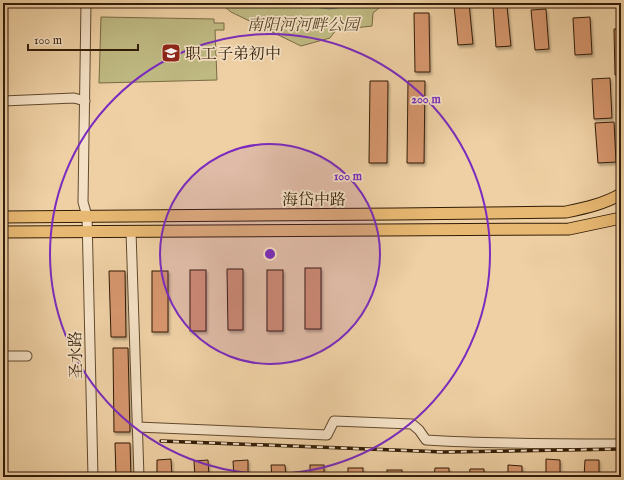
<svg xmlns="http://www.w3.org/2000/svg" width="624" height="480" viewBox="0 0 624 480" font-family="'IM FELL English','Noto Serif SC',serif">
  <defs>
    <filter id="shadow"><feDropShadow dx="1.5" dy="2.5" stdDeviation="1" flood-color="#0004"/></filter>
  </defs>
  <rect width="100%" height="100%" fill="#eed0a4"/>
  <filter id="stains"><feTurbulence type="fractalNoise" baseFrequency=".005" numOctaves="4"/><feColorMatrix values="0 0 0 0 .2 0 0 0 0 .09 0 0 0 0 .02 0 0 0 .5 -.17"/></filter>
  <radialGradient id="worn" r=".72"><stop offset=".6" stop-color="#630" stop-opacity="0"/><stop offset="1" stop-color="#630" stop-opacity=".3"/></radialGradient>
  <g fill="#bfb982" stroke="#796b44">
    <path d="M 220,3 L 385,3 L 373,13 L 372,26 L 336,30 L 330,38 L 301,46 L 231,12 Z"/>
    <path d="M 101,17 L 214,19 L 214,23 L 224,23 L 224,30 L 215,30 L 217,80 L 99,83 Z"/>
  </g>
  <path fill="#99b6a9" stroke="#707968" d="M 287,3 L 353,3 L 344,7 L 329,9 Z"/>
  <g fill="#d6966d" stroke="#331d07" filter="url(#shadow)">
    <path d="M 469,3 L 473,44 L 458,45 L 454,5 Z"/>
    <path d="M 507,6 L 511,46 L 496,47 L 493,7 Z"/>
    <path d="M 546,9 L 549,49 L 535,50 L 531,10 Z"/>
    <path d="M 414,13 L 429,13 L 430,72 L 415,72 Z"/>
    <path d="M 590,17 L 592,54 L 575,55 L 573,18 Z"/>
    <path d="M 614,29 L 621,29 L 621,75 L 615,75 Z"/>
    <path d="M 610,78 L 612,118 L 594,119 L 592,79 Z"/>
    <path d="M 370,81 L 388,81 L 387,163 L 369,163 Z"/>
    <path d="M 408,81 L 425,81 L 424,163 L 407,163 Z"/>
    <path d="M 614,122 L 616,162 L 598,163 L 595,123 Z"/>
    <rect x="305" y="268" width="16" height="61"/>
    <path d="M 227,269 L 243,269 L 243,330 L 228,330 Z"/>
    <rect x="190" y="270" width="16" height="61"/>
    <rect x="267" y="270" width="16" height="61"/>
    <path d="M 109,271 L 125,271 L 126,337 L 111,337 Z"/>
    <rect x="152" y="271" width="16" height="61"/>
    <path d="M 113,348 L 128,348 L 130,432 L 114,432 Z"/>
    <path d="M 115,443 L 130,443 L 131,477 L 116,477 Z"/>
    <path d="M 171,459 L 172,477 L 157,477 L 157,460 Z"/>
    <path d="M 546,459 L 560,460 L 560,477 L 546,477 Z"/>
    <path d="M 208,460 L 209,477 L 195,477 L 194,461 Z"/>
    <path d="M 248,460 L 248,477 L 234,477 L 233,461 Z"/>
    <path d="M 585,460 L 599,460 L 599,477 L 584,477 Z"/>
    <rect x="617" y="460" width="4" height="17"/>
    <path d="M 271,465 L 285,465 L 286,477 L 272,477 Z"/>
    <rect x="310" y="465" width="14" height="12"/>
    <path d="M 508,465 L 522,466 L 522,477 L 508,477 Z"/>
    <rect x="348" y="468" width="15" height="9"/>
    <path d="M 435,468 L 449,468 L 449,477 L 434,477 Z"/>
    <path d="M 470,469 L 484,469 L 484,477 L 469,477 Z"/>
    <rect x="387" y="470" width="15" height="7"/>
  </g>
  <g fill="none" stroke-linecap="round" stroke-linejoin="round">
    <g stroke="#624a2e" stroke-width="11">
      <g id="minor">
        <path d="M 86,3 L 83,202 L 87,216 L 93,477"/>
        <path d="M 3,101 L 74,98 L 85,101"/>
        <path d="M 131,231 L 139,477"/>
        <path d="M 3,356 L 27,356"/>
        <path d="M 137,427 L 327,435 L 334,421 L 412,424 L 419,430 L 426,440 C 489,444 552,444 615,444 L 621,443"/>
      </g>
    </g>
    <g stroke="#331d07" stroke-width="13">
      <g id="major">
        <path d="M 3,217 L 396,214 L 566,212 C 585,208 604,204 621,194"/>
        <path d="M 3,232 L 569,229 L 621,218"/>
      </g>
    </g>
    <use href="#minor" stroke="#f4e0c4" stroke-width="9"/>
    <use href="#major" stroke="#e7b872" stroke-width="11"/>
    <g stroke="#331d07" stroke-width="3.5">
      <path id="rail" d="M 161,441 L 444,452 L 621,449"/>
    </g>
    <use href="#rail" stroke="#f4e0c4" stroke-width="2" stroke-dasharray="6" stroke-linecap="butt"/>
  </g>
  <circle cx="270" cy="254" r="110" fill="#7b2cbf" fill-opacity=".12"/>
  <g fill="none" stroke="#7b2cbf" stroke-width="2">
    <circle cx="270" cy="254" r="110"/>
    <circle cx="270" cy="254" r="220"/>
  </g>
  <defs>
    <g id="school-square" transform="scale(1)"><rect x="-9" y="-9" width="18" height="18" rx="4" fill="#8f2418" stroke="#f4e0c4"/><path d="M0-5L7-2L0 1L-7-2ZM-4 1L0 2.5L4 1V4Q0 6-4 4Z" fill="#fff"/></g>
  </defs>
  <g fill-rule="evenodd">
    <use href="#school-square" x="171" y="53"/>
  </g>
  <g text-anchor="middle" stroke-width="3.5" stroke-linejoin="round" paint-order="stroke">
    <g font-size="16" font-style="italic" fill="#564426" stroke="#f4e0c4">
      <text x="303" y="30">南阳河河畔公园</text>
    </g>
    <g font-size="16" fill="#331d07" stroke="#f4e0c4" text-anchor="start">
      <text x="185" y="59">职工子弟初中</text>
    </g>
    <g font-size="16" fill="#331d07" stroke="#f4e0c4">
      <text x="314" y="205">海岱中路</text>
      <text transform="translate(75 355) rotate(-91)" y="6">圣水路</text>
    </g>
  </g>
  <circle cx="270" cy="254" r="6" fill="#7b2cbf" stroke="#f4e0c4" stroke-width="2"/>
  <g font-size="12" text-anchor="middle" font-weight="bold" fill="#7b2cbf" stroke="#f4e0c4" stroke-width="3.5" stroke-linejoin="round" paint-order="stroke">
    <text x="426" y="103">200 m</text>
    <text x="348" y="180">100 m</text>
  </g>
  <rect width="624" height="480" fill="none" stroke="#eed0a4" stroke-width="16"/>
  <rect x="4" y="4" width="616" height="472" fill="none" stroke="#331d07" stroke-width="2"/>
  <rect x="8" y="8" width="608" height="464" fill="none" stroke="#331d07"/>
  <path d="M28 44v6h110v-6" fill="none" stroke="#331d07" stroke-width="2"/>
  <text x="34" y="44" font-size="12" fill="#331d07" stroke="#f4e0c4" stroke-width="3" paint-order="stroke">100 m</text>
  <rect width="100%" height="100%" filter="url(#stains)"/>
  <rect width="100%" height="100%" fill="url(#worn)"/>
</svg>
